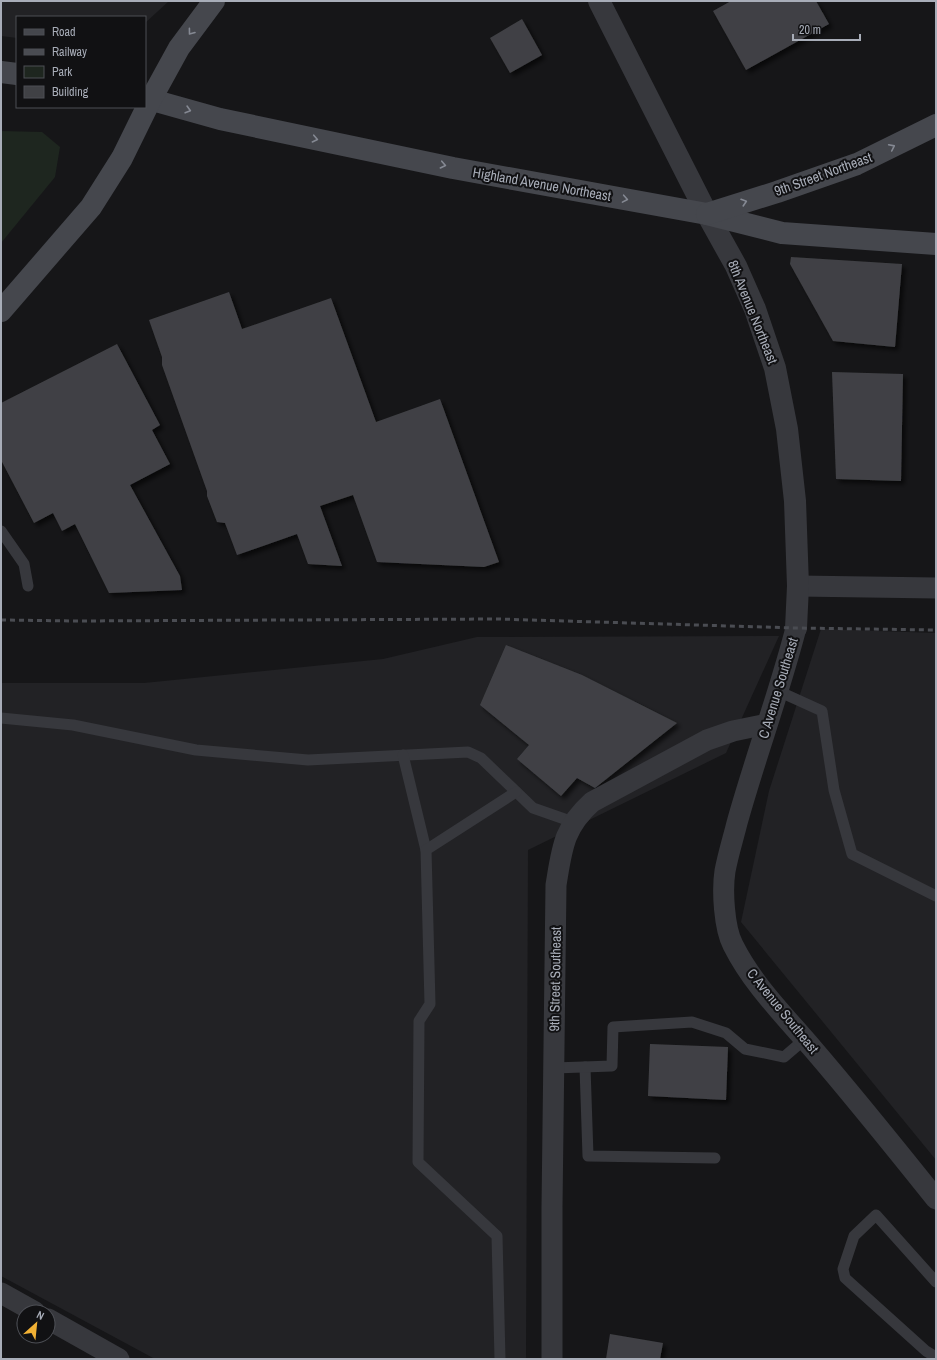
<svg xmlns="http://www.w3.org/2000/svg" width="937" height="1360" viewBox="0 0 937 1360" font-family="'Archivo Narrow',sans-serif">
  <defs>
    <filter id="shadow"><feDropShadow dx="3.5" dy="3.5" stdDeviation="2" flood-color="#0009"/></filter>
  </defs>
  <rect width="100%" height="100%" fill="#161618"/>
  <g fill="#222225">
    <path d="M 1,1 L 169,1 L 145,23 L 145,17 L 17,17 L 17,38 L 1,36 Z"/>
    <path d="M 821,629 L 936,633 L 936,1160 L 741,922 L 769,791 Z"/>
    <path d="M 779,636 L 726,753 L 528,850 L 526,1359 L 155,1359 L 1,1276 L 1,683 L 144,683 L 383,659 L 477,637 Z"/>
  </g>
  <path fill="#1e261f" d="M 1,131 L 42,132 L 60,147 L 55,177 L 1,243 Z"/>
  <g fill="#404145" filter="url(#shadow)">
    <path d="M 731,1 L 816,1 L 829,24 L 746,70 L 713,11 Z"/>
    <path d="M 522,19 L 542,55 L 510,73 L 490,38 Z"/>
    <path d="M 791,257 L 902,264 L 895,347 L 833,341 L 790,264 Z"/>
    <path d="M 229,292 L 242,329 L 331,298 L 376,422 L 440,399 L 499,562 L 484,567 L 377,562 L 353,495 L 320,506 L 342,566 L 308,564 L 297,534 L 237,555 L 225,523 L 217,522 L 207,496 L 207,491 L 162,365 L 162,357 L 149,320 Z"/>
    <path d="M 117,344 L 160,425 L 152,430 L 170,464 L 130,485 L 180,576 L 182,590 L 109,593 L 75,524 L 62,531 L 53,513 L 34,523 L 1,460 L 1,403 Z"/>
    <path d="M 832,372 L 903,374 L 901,481 L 836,479 Z"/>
    <path d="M 506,645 L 582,675 L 677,723 L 595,788 L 577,778 L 561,796 L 517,759 L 529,745 L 480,705 Z"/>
    <path d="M 650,1044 L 728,1047 L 726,1100 L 648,1096 Z"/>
    <path d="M 610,1334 L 663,1343 L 660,1359 L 606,1359 Z"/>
  </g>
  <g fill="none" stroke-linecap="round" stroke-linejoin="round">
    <g stroke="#37383d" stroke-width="11">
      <path d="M 1,531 L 24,564 L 28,586"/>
      <path d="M 778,691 L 822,711 L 834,790 L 852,854 L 936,896"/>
      <path d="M 1,718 L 73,725 L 196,750 L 308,760 L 468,752 L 481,758 L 533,808 L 573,822"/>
      <path d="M 403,755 L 426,850"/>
      <path d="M 585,1067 L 588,1156 L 715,1158"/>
      <path d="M 554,1068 L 612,1066 L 613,1027 L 692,1022 L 726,1033 L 745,1049 L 784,1057 L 805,1039"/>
      <path d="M 936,1282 L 876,1215 L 854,1236 L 843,1269 L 845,1278 L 926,1351 L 936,1357"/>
      <path d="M 500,1359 L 497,1236 L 418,1162 L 419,1021 L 430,1004 L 426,850 L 516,792"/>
    </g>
    <g stroke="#37383d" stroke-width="21">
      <path d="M 798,586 L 936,588"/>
      <path d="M 796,628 C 779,694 755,758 737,823 C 733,839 728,855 725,871 C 722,890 724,928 733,945 C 753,985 785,1016 813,1049 C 855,1098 896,1149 936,1199"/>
      <path d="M 1,1293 L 35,1312"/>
      <path d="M 48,1319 L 119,1359"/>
      <path d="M 552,1359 L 552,1207 L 556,885 C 562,849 563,828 592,802 L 707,740 L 733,731 L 767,724"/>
    </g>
    <path stroke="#37383d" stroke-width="22" d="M 599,1 L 707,214 L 736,266 L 755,309 L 775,368 L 787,429 L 795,501 L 798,586 L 796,628"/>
    <g stroke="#45474d" stroke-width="22">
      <path d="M 1,72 L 17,74"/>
      <path d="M 145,98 L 220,119 L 453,168 L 707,214 L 782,233 L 936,244"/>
      <path d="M 707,214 L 777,192 L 857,164 L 936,125"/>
      <path d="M 1,311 L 91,207 L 122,158 L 151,99 L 179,48 L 214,1"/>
    </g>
    <path stroke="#4a4c52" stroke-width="3" stroke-dasharray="5 4" stroke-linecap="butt" d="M 1,620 L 75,621 L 498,619 L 796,628 L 936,630"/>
  </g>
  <defs><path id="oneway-chevron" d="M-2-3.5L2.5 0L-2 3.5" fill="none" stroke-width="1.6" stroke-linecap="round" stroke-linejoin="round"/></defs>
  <g stroke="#858993">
    <use href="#oneway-chevron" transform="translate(191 32) rotate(127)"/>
    <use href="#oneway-chevron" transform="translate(188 110) rotate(16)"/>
    <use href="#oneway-chevron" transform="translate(315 139) rotate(12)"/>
    <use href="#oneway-chevron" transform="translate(892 147) rotate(-26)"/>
    <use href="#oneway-chevron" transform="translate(443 165) rotate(12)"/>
    <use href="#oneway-chevron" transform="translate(625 199) rotate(10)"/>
    <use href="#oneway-chevron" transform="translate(744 202) rotate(-18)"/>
  </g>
  <g text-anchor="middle" stroke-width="4" stroke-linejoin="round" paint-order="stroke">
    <g font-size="14" fill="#a8adb8" stroke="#111113">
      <text transform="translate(823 174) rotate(-20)" y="5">9th Street Northeast</text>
      <text transform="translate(542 184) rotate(10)" y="5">Highland Avenue Northeast</text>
      <text transform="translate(753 312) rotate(68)" y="5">8th Avenue Northeast</text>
      <text transform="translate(778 688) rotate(-73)" y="5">C Avenue Southeast</text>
      <text transform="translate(555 979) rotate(-89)" y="5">9th Street Southeast</text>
      <text transform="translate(783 1011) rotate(51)" y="5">C Avenue Southeast</text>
    </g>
  </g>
  <rect width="937" height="1360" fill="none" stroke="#a8adb8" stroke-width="4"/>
  <rect x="16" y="16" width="130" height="92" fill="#111113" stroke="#4d4f55"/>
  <rect x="24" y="29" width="20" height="6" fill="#45474d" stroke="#4d4f55"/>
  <text x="52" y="36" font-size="12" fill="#a8adb8">Road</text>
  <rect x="24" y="49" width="20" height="6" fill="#4a4c52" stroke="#4d4f55"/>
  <text x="52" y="56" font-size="12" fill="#a8adb8">Railway</text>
  <rect x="24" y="66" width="20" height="12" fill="#1e261f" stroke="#4d4f55"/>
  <text x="52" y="76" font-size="12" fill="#a8adb8">Park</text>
  <rect x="24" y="86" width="20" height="12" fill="#404145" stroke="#4d4f55"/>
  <text x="52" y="96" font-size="12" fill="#a8adb8">Building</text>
  <g transform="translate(36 1324) rotate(27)"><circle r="19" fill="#111113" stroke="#4d4f55"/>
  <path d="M0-3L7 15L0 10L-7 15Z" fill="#f2b134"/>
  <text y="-6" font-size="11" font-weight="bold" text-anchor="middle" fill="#a8adb8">N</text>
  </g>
  <path d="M793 34v6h67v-6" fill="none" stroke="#a8adb8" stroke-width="2"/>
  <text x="799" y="34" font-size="12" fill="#a8adb8" stroke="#111113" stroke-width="3" paint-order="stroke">20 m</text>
</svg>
